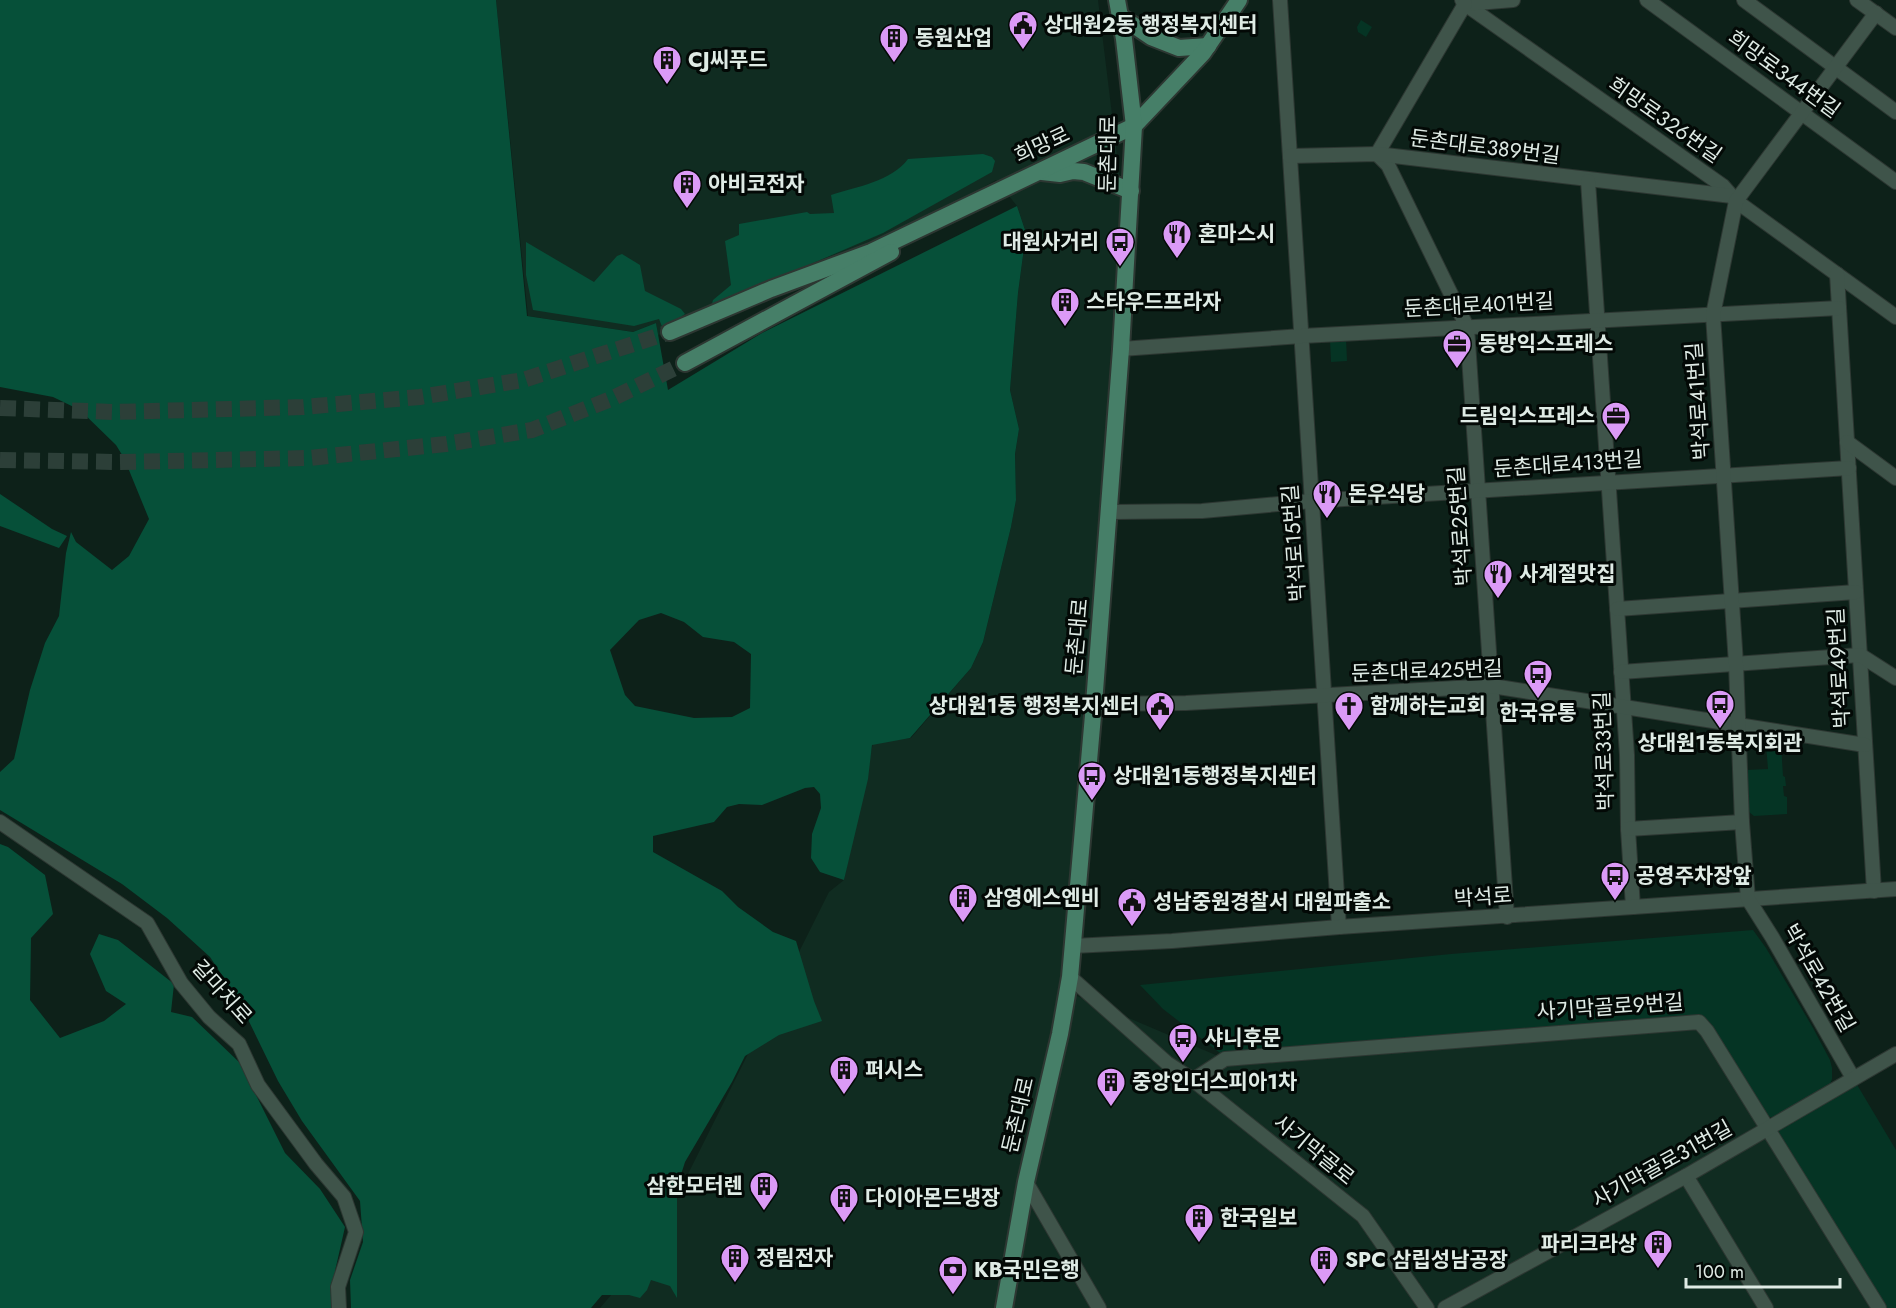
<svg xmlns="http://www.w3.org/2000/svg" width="1896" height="1308" viewBox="0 0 1896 1308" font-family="Jost,'Noto Sans KR',sans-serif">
  <rect width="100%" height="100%" fill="#0d2119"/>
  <path fill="#102c21" d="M 496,0 L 1098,0 L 1121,188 L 1070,993 L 1225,1059 L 1699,1022 L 1877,1308 L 600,1308 L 651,1248 L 829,892 L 844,880 L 873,743 L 911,738 L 971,668 L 983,642 L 1011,527 L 1016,500 L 1015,454 L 1019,429 L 1010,390 L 1018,293 L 1026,233 L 1017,206 L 996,180 L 871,252 L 670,332 L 658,335 L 656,323 L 633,332 L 528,316 Z"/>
  <g fill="#053424">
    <path d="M 1361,20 L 1372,27 L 1366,37 L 1358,32 L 1357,27 Z"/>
    <path d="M 1346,338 L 1347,361 L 1331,362 L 1330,339 Z"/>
    <path d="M 1781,744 L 1783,776 L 1785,777 L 1786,786 L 1783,786 L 1784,796 L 1787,797 L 1787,814 L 1754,816 L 1749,812 L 1746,770 L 1768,769 L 1766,745 Z"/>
    <path d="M 1753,930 L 1766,948 L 1813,1028 L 1830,1060 L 1832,1068 L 1832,1079 L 1828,1090 L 1785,1117 L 1770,1117 L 1764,1113 L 1708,1025 L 1362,1042 L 1220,1053 L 1163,1009 L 1140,985 L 1451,954 Z"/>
    <path d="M 1853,1078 L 1896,1150 L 1896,1308 L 1880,1308 L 1769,1129 Z"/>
  </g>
  <g fill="#065039" fill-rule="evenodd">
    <path d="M 0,0 L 496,0 L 527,316 L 633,332 L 656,323 L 668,390 L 762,333 L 1017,206 L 1026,233 L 1018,293 L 1010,390 L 1019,429 L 1015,454 L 1016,500 L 1011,527 L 983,642 L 971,668 L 910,738 L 872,745 L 868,779 L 844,880 L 820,872 L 811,858 L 812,834 L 821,808 L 820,794 L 814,787 L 805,788 L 762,805 L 739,804 L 727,807 L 714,822 L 653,836 L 653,852 L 722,891 L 738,907 L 773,932 L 796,941 L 814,1001 L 822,1021 L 779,1035 L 745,1056 L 732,1082 L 685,1162 L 677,1187 L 677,1298 L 670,1286 L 651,1280 L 647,1290 L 640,1298 L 629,1295 L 602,1295 L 591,1308 L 351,1308 L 350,1280 L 363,1242 L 360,1201 L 302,1121 L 278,1081 L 239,1001 L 210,957 L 167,918 L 122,884 L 0,810 L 0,772 L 14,759 L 30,690 L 45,643 L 59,616 L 66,553 L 71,532 L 76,542 L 112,570 L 129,556 L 149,519 L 124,458 L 116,445 L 80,410 L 53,397 L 0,387 ZM 661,613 L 684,622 L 703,637 L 734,642 L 751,654 L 750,708 L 732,717 L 694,718 L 635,706 L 625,695 L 610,650 L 639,620 Z"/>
    <path d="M 983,154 L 992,157 L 995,161 L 992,172 L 883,233 L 711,307 L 713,300 L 731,285 L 725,241 L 739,235 L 739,224 L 807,212 L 810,214 L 834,213 L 831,195 C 856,187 892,181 908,159 Z"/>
    <path d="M 526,242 L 594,282 L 617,256 L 622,254 L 640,265 L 645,291 L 681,309 L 685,314 L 663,329 L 659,319 L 634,326 L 533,310 L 526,275 Z"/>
    <path d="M 0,494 L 52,529 L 67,536 L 59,548 L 0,526 Z"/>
    <path d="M 0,844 L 8,847 L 45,875 L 53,914 L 31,938 L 30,1000 L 60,1038 L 104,1021 L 126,1004 L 106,991 L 90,954 L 99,934 L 118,940 L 174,984 L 171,1012 L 192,1017 L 240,1063 L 285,1153 L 320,1189 L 345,1227 L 335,1271 L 336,1308 L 0,1308 Z"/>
  </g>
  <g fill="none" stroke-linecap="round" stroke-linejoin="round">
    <g stroke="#2c3f38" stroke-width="16" stroke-dasharray="16 8" stroke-linecap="butt">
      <path d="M 0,408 L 114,412 L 303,407 L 420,397 L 523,380 L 670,332"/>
      <path d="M 0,460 L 119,462 L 309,458 L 446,444 L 532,430 L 611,399 L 685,363"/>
    </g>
    <g stroke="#2d3732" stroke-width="16">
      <g id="minor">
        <path d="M 1280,0 L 1339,927"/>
        <path d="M 1462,0 L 1465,4 L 1723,186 L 1736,201 L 1896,317"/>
        <path d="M 1647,0 L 1896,182"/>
        <path d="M 1744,0 L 1896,112"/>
        <path d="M 1857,0 L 1896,28"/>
        <path d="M 1465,4 L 1513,0"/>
        <path d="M 1377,154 L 1388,165 L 1467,327 L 1507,917"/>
        <path d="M 1377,154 L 1465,4"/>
        <path d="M 1290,156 L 1377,154 L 1732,196"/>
        <path d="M 1588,181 L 1627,755 L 1628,829 L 1633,907"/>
        <path d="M 1837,274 L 1874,891"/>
        <path d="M 1121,349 L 1302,336 L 1839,308"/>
        <path d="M 1847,442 L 1896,478"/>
        <path d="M 1110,512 L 1202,511 L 1312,501 L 1849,468"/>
        <path d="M 1617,609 L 1856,592"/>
        <path d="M 1621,672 L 1860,655 L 1896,678"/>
        <path d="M 1094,704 L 1186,703 L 1492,686 L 1865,745"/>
        <path d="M 0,822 L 147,923 L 181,983 L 209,1017 L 239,1044 L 258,1085 L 316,1164 L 344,1197 L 356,1232 L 338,1287 L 339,1308"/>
        <path d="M 1628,829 L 1742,822"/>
        <path d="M 1073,946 L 1172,941 L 1339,927 L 1896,889"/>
        <path d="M 1070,977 L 1167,1063 L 1193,1080 L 1363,1216 L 1427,1308"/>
        <path d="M 1853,1078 L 1772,937 L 1748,899 L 1742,822 L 1736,664 L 1713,315 L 1736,201 L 1876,13"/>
        <path d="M 1193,1080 L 1225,1059 L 1699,1022 L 1707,1031 L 1879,1308"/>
        <path d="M 1686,1176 L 1766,1308"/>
        <path d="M 1026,1182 L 1099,1308"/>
        <path d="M 1445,1308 L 1686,1176 L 1896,1054"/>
      </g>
    </g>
    <g stroke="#2d3732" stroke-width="20">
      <g id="major">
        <path d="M 1120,16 L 1151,37 L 1179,48 L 1208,46"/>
        <path d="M 1042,172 L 1060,174 L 1073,171 L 1084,172 L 1131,191"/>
        <path d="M 670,332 L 771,289 L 871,252 L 1134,126 L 1203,53 L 1239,0"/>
        <path d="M 685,363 L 891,252"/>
        <path d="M 1004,1308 L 1026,1182 L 1060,1034 L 1070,977 L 1094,704 L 1121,349 L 1134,126 L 1124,39 L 1117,0"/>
      </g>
    </g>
    <use href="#minor" stroke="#3f544a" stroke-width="14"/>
    <use href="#major" stroke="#467f68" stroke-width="16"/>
  </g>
  <defs>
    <g id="civic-pin" transform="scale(1.5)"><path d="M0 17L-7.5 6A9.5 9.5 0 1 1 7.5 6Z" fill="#db9af6" stroke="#030906"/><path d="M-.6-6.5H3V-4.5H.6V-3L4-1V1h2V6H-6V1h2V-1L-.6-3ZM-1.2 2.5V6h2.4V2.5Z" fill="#111"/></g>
    <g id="building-pin" transform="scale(1.5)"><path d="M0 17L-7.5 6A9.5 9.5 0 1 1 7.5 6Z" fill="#db9af6" stroke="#030906"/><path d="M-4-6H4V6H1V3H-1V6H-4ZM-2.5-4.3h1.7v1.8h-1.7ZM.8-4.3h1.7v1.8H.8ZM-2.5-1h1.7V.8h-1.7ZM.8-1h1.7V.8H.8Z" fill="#111"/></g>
    <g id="restaurant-pin" transform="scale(1.5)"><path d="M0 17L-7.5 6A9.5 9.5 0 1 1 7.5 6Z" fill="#db9af6" stroke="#030906"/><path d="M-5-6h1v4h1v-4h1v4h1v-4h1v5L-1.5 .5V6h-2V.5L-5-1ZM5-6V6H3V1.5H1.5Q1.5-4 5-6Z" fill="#111"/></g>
    <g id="bus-pin" transform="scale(1.5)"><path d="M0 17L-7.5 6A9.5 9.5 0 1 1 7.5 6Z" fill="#db9af6" stroke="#030906"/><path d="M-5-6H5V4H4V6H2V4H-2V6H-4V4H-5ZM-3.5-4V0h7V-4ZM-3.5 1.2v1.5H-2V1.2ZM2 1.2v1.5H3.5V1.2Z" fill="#111"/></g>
    <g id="office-pin" transform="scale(1.5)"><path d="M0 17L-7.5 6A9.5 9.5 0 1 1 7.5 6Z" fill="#db9af6" stroke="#030906"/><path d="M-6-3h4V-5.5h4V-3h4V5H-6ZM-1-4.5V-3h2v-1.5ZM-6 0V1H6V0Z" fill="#111"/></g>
    <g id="church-pin" transform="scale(1.5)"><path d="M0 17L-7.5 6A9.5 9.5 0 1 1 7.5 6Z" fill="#db9af6" stroke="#030906"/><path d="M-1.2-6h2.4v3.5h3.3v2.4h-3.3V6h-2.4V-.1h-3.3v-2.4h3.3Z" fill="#111"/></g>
    <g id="bank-pin" transform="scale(1.5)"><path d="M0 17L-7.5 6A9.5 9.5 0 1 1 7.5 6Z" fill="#db9af6" stroke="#030906"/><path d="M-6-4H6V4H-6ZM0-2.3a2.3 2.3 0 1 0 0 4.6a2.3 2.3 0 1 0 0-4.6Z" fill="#111"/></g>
  </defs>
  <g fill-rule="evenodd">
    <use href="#civic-pin" x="1023" y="25"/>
    <use href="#building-pin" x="894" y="38"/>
    <use href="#building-pin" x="667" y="60"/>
    <use href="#building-pin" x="687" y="184"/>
    <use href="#restaurant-pin" x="1177" y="234"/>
    <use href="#bus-pin" x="1120" y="242"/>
    <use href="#building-pin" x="1065" y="302"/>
    <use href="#office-pin" x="1457" y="344"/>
    <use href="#office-pin" x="1616" y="416"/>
    <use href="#restaurant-pin" x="1327" y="494"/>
    <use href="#restaurant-pin" x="1498" y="574"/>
    <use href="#bus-pin" x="1538" y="674"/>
    <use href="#bus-pin" x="1720" y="704"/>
    <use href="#civic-pin" x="1160" y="706"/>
    <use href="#church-pin" x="1349" y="706"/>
    <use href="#bus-pin" x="1092" y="776"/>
    <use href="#bus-pin" x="1615" y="876"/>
    <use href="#building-pin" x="963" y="898"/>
    <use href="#civic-pin" x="1132" y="902"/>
    <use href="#bus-pin" x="1183" y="1038"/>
    <use href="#building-pin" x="844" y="1070"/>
    <use href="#building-pin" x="1111" y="1082"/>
    <use href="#building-pin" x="764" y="1186"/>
    <use href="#building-pin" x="844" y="1198"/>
    <use href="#building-pin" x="1199" y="1218"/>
    <use href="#building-pin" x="1658" y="1244"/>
    <use href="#building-pin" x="735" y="1258"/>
    <use href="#building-pin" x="1324" y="1260"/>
    <use href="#bank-pin" x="953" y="1270"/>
  </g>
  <g text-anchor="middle" stroke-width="6" stroke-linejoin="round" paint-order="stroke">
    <g font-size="21" font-weight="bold" fill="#dfebe5" stroke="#030906" text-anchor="start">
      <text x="1044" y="32">상대원2동 행정복지센터</text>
      <text x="915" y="45">동원산업</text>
      <text x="688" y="67">CJ씨푸드</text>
      <text x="708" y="191">아비코전자</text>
      <text x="1198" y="241">혼마스시</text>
      <text x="1099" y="249" text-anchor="end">대원사거리</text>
      <text x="1086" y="309">스타우드프라자</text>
      <text x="1478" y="351">동방익스프레스</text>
      <text x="1595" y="423" text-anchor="end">드림익스프레스</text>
      <text x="1348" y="501">돈우식당</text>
      <text x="1519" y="581">사계절맛집</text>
      <text x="1139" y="713" text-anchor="end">상대원1동 행정복지센터</text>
      <text x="1370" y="713">함께하는교회</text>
      <text x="1538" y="720" text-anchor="middle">한국유통</text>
      <text x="1720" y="750" text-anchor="middle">상대원1동복지회관</text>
      <text x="1113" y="783">상대원1동행정복지센터</text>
      <text x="1636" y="883">공영주차장앞</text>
      <text x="984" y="905">삼영에스엔비</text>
      <text x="1153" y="909">성남중원경찰서 대원파출소</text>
      <text x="1204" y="1045">샤니후문</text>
      <text x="865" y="1077">퍼시스</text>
      <text x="1132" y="1089">중앙인더스피아1차</text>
      <text x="743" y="1193" text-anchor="end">삼한모터렌</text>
      <text x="865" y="1205">다이아몬드냉장</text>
      <text x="1220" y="1225">한국일보</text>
      <text x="1637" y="1251" text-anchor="end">파리크라상</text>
      <text x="756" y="1265">정림전자</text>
      <text x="1345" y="1267">SPC 삼립성남공장</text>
      <text x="974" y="1277">KB국민은행</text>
    </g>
    <g font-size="21" fill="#dfebe5" stroke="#030906">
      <text transform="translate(1784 74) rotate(36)" y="7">희망로344번길</text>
      <text transform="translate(1665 120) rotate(35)" y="7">희망로326번길</text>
      <text transform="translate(1042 145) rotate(-25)" y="7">희망로</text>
      <text transform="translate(1485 147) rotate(7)" y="7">둔촌대로389번길</text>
      <text transform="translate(1108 154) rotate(-89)" y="7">둔촌대로</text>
      <text transform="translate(1479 305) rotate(-3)" y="7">둔촌대로401번길</text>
      <text transform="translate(1698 401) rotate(-94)" y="7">박석로41번길</text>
      <text transform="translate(1568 464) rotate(-4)" y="7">둔촌대로413번길</text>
      <text transform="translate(1460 526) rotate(-94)" y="7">박석로25번길</text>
      <text transform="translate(1294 543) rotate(-94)" y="7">박석로15번길</text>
      <text transform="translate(1077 637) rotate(-85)" y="7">둔촌대로</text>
      <text transform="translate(1839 668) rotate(-93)" y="7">박석로49번길</text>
      <text transform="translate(1427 671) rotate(-2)" y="7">둔촌대로425번길</text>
      <text transform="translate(1604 751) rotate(-92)" y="7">박석로33번길</text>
      <text transform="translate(1483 897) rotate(-4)" y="7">박석로</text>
      <text transform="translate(1819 978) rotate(60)" y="7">박석로42번길</text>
      <text transform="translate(222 992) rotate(48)" y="7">갈마치로</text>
      <text transform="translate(1610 1007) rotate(-4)" y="7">사기막골로9번길</text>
      <text transform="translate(1018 1115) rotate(-77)" y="7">둔촌대로</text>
      <text transform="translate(1314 1150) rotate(39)" y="7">사기막골로</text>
      <text transform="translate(1662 1164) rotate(-29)" y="7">사기막골로31번길</text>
    </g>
  </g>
  <path d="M1686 1278v9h154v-9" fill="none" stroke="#dfebe5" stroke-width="3"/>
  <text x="1695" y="1278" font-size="18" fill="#dfebe5" stroke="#030906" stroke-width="4.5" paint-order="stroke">100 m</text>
</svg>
